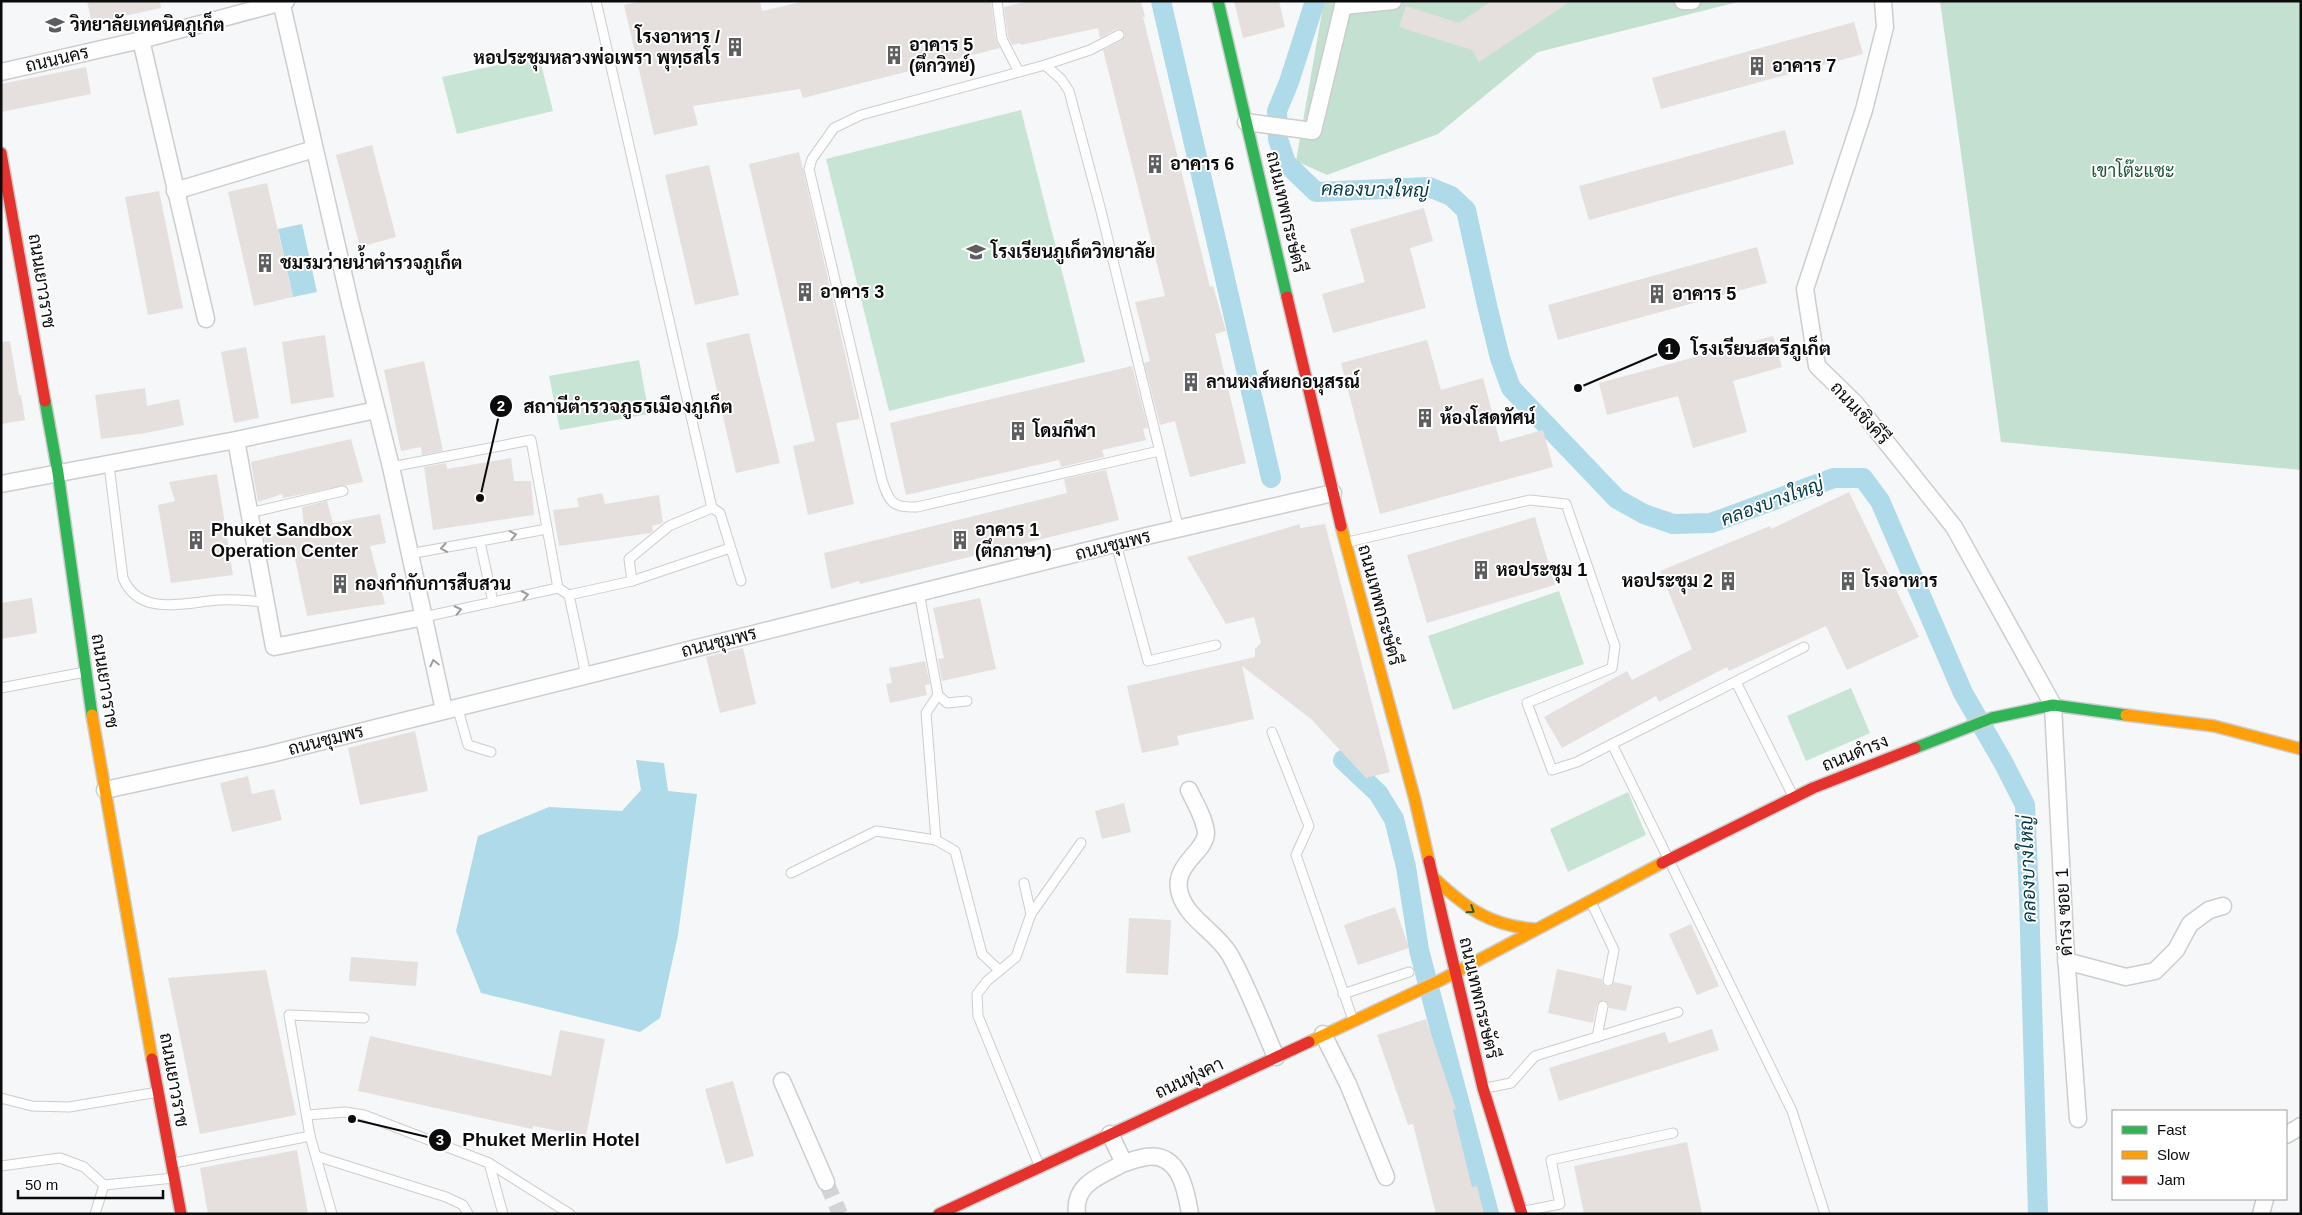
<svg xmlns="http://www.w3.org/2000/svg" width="2302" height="1215" viewBox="0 0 2302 1215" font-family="Arial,Sarabun,sans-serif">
  <rect width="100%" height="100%" fill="#f6f7f8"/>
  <g fill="#c8e4d4">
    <path d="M 539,56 L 553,111 L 457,134 L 442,77 Z"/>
    <path d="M 1021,110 L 1085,362 L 889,411 L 826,159 Z"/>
    <path d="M 639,360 L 649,414 L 560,430 L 549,376 Z"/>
    <path d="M 1559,591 L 1584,664 L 1453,710 L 1428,636 Z"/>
    <path d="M 1851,688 L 1870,733 L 1806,761 L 1787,716 Z"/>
    <path d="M 1628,792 L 1646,835 L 1568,872 L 1550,829 Z"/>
  </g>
  <g fill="#c3e0d0">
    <path d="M 1324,1 L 1742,1 L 1538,52 L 1438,134 L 1327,175 L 1296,161 Z"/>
    <path d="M 1940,1 L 2301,1 L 2301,470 L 2001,442 Z"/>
  </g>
  <g fill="#afdae9">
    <path d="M 302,224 L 317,292 L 293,297 L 278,229 Z"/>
    <path d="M 636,760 L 664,763 L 668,791 L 697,794 L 678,935 L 660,1018 L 640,1032 L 481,993 L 456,931 L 478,836 L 549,807 L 622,811 L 641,790 Z"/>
  </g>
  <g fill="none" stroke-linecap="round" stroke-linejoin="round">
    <g stroke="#afdae9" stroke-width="20">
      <path d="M 1161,1 L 1271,478"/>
      <path d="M 1315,1 L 1289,82 L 1277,111 L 1278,139 L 1286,163 L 1316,192 L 1429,187 L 1451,196 L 1466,210 L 1487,305 L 1500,358 L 1511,388 L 1617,499 L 1644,514 L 1673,524 L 1711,523 L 1834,478 L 1863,478 L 1880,501 L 1963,693 L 2003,762 L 2025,805 L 2029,896 L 2038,1214"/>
      <path d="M 1343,760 L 1378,793 L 1394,819 L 1406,867 L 1419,950 L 1489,1214"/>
    </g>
  </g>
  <g fill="#e5e0dd">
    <path d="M 87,1 L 160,1 L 161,8 L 92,23 Z"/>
    <path d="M 642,1 L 760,1 L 762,11 L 805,1 L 991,1 L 996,40 L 1000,48 L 803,98 L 800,89 L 693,106 L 698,125 L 654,135 L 624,5 Z"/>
    <path d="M 1003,1 L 1004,7 L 1029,1 L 1141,1 L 1145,17 L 1143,17 L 1210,287 L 1213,286 L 1226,331 L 1215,334 L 1246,463 L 1190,477 L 1175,421 L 1160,425 L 1144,363 L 1150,361 L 1149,357 L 1135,302 L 1165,296 L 1103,50 L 1122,40 L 1125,36 L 1124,32 L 1117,29 L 1100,38 L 1098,28 L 1021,45 L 1020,43 L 1012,45 L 1008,37 Z"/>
    <path d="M 1234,1 L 1279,1 L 1285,27 L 1243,38 Z"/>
    <path d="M 1492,1 L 1571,1 L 1479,62 L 1472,50 L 1399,27 L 1406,6 L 1459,23 Z"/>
    <path d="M 1854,22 L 1863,54 L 1661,109 L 1652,78 Z"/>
    <path d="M 86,67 L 91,94 L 1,112 L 1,84 Z"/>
    <path d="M 1785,130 L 1794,164 L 1589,220 L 1579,186 Z"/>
    <path d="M 372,145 L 396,237 L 360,247 L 336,155 Z"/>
    <path d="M 799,152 L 860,419 L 836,423 L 854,504 L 808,515 L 793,446 L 815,441 L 749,164 Z"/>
    <path d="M 709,165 L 739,295 L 695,305 L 665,175 Z"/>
    <path d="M 267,183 L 293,297 L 254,306 L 228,192 Z"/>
    <path d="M 159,191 L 183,308 L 148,315 L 125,197 Z"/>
    <path d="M 1424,208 L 1433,241 L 1410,248 L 1426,308 L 1333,333 L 1322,294 L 1365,282 L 1350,229 Z"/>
    <path d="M 1757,247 L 1767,283 L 1558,340 L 1548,305 Z"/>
    <path d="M 749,333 L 780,463 L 736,473 L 706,343 Z"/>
    <path d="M 325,335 L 334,397 L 291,404 L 282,342 Z"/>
    <path d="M 1773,336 L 1782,367 L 1733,381 L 1747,432 L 1693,448 L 1678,396 L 1607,415 L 1599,383 Z"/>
    <path d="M 1427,340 L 1441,390 L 1483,378 L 1500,442 L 1543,430 L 1553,467 L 1380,514 L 1341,363 Z"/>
    <path d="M 10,341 L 19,395 L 21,395 L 25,420 L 1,424 L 1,342 Z"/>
    <path d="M 246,347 L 259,418 L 234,423 L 221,352 Z"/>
    <path d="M 424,361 L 443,451 L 422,455 L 421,447 L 401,451 L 384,370 Z"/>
    <path d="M 1132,366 L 1148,428 L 1143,429 L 1146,440 L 1102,450 L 1104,457 L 1061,467 L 1059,460 L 906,495 L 890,423 Z"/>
    <path d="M 145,388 L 147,406 L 179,399 L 184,425 L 146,433 L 101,439 L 95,395 Z"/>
    <path d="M 351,439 L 363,482 L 283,498 L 282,494 L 258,502 L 251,462 Z"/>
    <path d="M 511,458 L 514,481 L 531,481 L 534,515 L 433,530 L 424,467 L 446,463 L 447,469 Z"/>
    <path d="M 1106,470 L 1119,520 L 860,584 L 859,581 L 831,589 L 824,553 L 1067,493 L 1064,479 Z"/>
    <path d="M 217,474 L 233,575 L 171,583 L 158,505 L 175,501 L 169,482 Z"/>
    <path d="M 1849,492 L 1919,637 L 1847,670 L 1826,626 L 1729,671 L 1727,667 L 1659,702 L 1656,696 L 1562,748 L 1544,717 L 1627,671 L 1632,680 L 1692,649 L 1660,571 L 1770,526 L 1771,529 Z"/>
    <path d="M 602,493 L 605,504 L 659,495 L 663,523 L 652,526 L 653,531 L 651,533 L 559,546 L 553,510 L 579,507 L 577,498 Z"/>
    <path d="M 327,501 L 333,523 L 380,514 L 386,543 L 370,546 L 385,604 L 307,616 L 294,554 L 268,560 L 264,537 L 304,527 L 302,507 Z"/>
    <path d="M 1535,517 L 1555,585 L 1427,623 L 1407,555 Z"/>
    <path d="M 1300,524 L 1300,528 L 1325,524 L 1390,772 L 1366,778 L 1311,719 L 1242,666 L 1254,719 L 1177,736 L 1179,745 L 1142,753 L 1127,686 L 1255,657 L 1255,649 L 1261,643 L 1254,617 L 1226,624 L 1187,557 Z"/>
    <path d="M 32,598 L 37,633 L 1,639 L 1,603 Z"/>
    <path d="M 980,598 L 996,669 L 942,681 L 938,659 L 944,658 L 933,608 Z"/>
    <path d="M 743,648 L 756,704 L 720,713 L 706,657 Z"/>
    <path d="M 925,661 L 930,684 L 925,685 L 927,695 L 890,703 L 886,684 L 892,683 L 889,668 Z"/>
    <path d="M 415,731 L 428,791 L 360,805 L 348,748 Z"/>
    <path d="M 248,776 L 252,794 L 274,789 L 282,820 L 232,832 L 220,783 Z"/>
    <path d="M 1124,803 L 1131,832 L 1102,839 L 1095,811 Z"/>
    <path d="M 1395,907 L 1409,948 L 1358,965 L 1344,925 Z"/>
    <path d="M 1129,918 L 1171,920 L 1168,975 L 1126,973 Z"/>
    <path d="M 1691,924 L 1719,986 L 1697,995 L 1669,934 Z"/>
    <path d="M 351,957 L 418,962 L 416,986 L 349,981 Z"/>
    <path d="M 1557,969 L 1602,979 L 1602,983 L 1606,987 L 1610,987 L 1614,982 L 1632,986 L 1626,1011 L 1609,1008 L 1607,1002 L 1604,1000 L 1597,1004 L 1593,1023 L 1548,1013 Z"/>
    <path d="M 266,970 L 296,1115 L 200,1134 L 168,978 Z"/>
    <path d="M 1426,1019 L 1456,1109 L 1453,1110 L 1472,1187 L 1477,1186 L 1484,1214 L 1436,1214 L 1413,1124 L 1408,1125 L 1377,1035 Z"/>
    <path d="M 1712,1029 L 1719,1050 L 1559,1101 L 1549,1068 L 1665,1032 L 1669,1043 Z"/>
    <path d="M 560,1030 L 605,1039 L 586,1136 L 533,1126 L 532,1129 L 358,1091 L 370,1036 L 551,1076 Z"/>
    <path d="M 733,1081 L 754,1156 L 726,1164 L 705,1089 Z"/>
    <path d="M 1687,1142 L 1702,1214 L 1584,1214 L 1574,1166 Z"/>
    <path d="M 297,1150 L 308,1214 L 208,1214 L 200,1168 Z"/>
  </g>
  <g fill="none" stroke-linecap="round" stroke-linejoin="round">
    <path stroke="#d3d4d5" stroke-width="16" stroke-dasharray="16 8" stroke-linecap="butt" d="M 826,1182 L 840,1214"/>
    <g stroke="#cccdce" stroke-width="11">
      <g id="lane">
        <path d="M 596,1 L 712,508"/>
        <path d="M 997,1 L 1002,39 L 1019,72"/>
        <path d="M 1045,65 L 1090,50 L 1119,35"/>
        <path d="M 1159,451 L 917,507 C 893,508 889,503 882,480 L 809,169 L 812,159 L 834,128 L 861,115 L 1045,65 L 1061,79 L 1069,91 L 1101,211 L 1179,530"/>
        <path d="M 109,465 L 123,578 C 140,618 186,602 219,600 C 235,599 251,601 266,602"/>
        <path d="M 391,467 L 531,440 L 558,588 L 569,595 L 586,675"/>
        <path d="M 249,513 L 343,491"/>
        <path d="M 480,542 L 493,602"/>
        <path d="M 1348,542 L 1530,500 L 1566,504 L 1615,646 L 1612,668 L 1527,703 L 1552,770 L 1577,762 L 1612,744"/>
        <path d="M 1116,544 L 1148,661 L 1216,645"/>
        <path d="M 409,554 L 547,529"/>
        <path d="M 632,581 L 730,548"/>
        <path d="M 919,592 L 938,695 L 926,713 L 936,840 L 955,851 L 982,954 L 999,970"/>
        <path d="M 569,595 L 632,581 L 629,559 L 669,526 L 712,508 L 720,513 L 741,581"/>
        <path d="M 424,617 L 558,588"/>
        <path d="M 1804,647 L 1612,744 L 1792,1111 L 1825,1214"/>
        <path d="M 1736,682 L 1793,796"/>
        <path d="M 1,688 L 85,672"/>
        <path d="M 938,695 L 947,703 L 967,701"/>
        <path d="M 457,706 L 468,745 L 491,752"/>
        <path d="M 1272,732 L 1309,826 L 1296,855 L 1353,1020"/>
        <path d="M 791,873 L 876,831 L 936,840"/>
        <path d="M 1024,883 L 1031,914"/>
        <path d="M 1591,902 L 1614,950 L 1608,981"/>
        <path d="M 1343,994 L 1409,972"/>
        <path d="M 1597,1037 L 1603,1006"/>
        <path d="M 1486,1088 L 1511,1083 L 1535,1056 L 1678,1012"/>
        <path d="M 1,1098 L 32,1106 L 69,1107 L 158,1092"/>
        <path d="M 307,1115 L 345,1112 L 364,1115 L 489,1163 L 570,1214"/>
        <path d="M 316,1156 L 446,1197 L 463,1205 L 468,1214"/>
        <path d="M 174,1163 L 310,1136"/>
        <path d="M 489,1163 L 503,1214"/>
        <path d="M 1039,1165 L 978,1016 L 977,994 L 987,981 L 1016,957 L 1031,914 L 1081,843"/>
        <path d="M 1,1166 L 60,1158 L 84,1167 L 104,1185 L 174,1178"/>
        <path d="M 1524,1211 L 1560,1204 L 1551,1160 L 1673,1133"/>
        <path d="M 95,1214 L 104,1185"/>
        <path d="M 332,1214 L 310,1136 L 289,1015 L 364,1018"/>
      </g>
    </g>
    <g stroke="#cccdce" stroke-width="19">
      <g id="street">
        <path d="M 281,1 L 350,303 L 391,467 L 444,710"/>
        <path d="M 1344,1 L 1343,6 L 1393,1"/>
        <path d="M 1683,1 L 1692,1"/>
        <path d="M 1883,1 L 1885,27 L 1864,110 L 1805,289 L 1817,366 L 1855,403 L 1954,527 L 2053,705 L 2065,940 L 2078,1119"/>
        <path d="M 141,40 L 206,319"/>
        <path d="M 1,72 L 141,40 L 286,1"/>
        <path d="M 1246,122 L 1313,131 L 1343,6"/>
        <path d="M 175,191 L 314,149"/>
        <path d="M 236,440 L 274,647 L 424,617"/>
        <path d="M 1,484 L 236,440 L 376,410"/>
        <path d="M 105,790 L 267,755 L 1138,538 L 1333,493"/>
        <path d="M 1189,790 C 1195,803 1205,819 1206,833 C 1206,852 1171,865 1180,894 C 1188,920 1217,932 1230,955 C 1248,987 1261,1023 1276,1057"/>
        <path d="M 2066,961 L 2126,977 L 2155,971 L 2176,950 L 2190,924 L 2209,910 L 2223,906"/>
        <path d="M 1323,1034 L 1348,1084 L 1386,1177"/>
        <path d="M 782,1081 L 826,1182"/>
        <path d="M 2286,1135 L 2301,1126"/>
        <path d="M 1124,1163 C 1131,1161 1139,1158 1146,1157 C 1179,1152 1186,1189 1190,1214"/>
        <path d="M 1077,1214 C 1073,1183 1101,1176 1124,1163 L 1110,1134"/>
        <path d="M 2261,1214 L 2265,1199"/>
      </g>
    </g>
    <g stroke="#cccdce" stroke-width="14">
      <g id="fast">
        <path d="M 1218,1 L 1287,297"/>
        <path d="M 45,401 L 58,473 L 92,715"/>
        <path d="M 1915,748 L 1992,718 L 2053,705 L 2126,715"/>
      </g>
    </g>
    <g stroke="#cccdce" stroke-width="14">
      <g id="slow">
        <path d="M 1341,526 L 1415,800 L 1429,861"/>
        <path d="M 92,715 L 152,1059"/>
        <path d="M 2126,715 L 2214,726 L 2301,749"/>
        <path d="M 1434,878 C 1466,908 1490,926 1535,929"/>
        <path d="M 1309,1042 L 1441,980 L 1662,863"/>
      </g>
    </g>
    <g stroke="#cccdce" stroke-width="14">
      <g id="jam">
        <path d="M 1,153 L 45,401"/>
        <path d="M 1287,297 L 1341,526"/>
        <path d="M 1429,861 L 1483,1088 L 1522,1214"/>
        <path d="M 1662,863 L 1813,788 L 1915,748"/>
        <path d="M 152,1059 L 181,1214"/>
        <path d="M 939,1214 L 1309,1042"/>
      </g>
    </g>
    <use href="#lane" stroke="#fefefe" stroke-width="9"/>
    <use href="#street" stroke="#fefefe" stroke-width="16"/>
    <use href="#fast" stroke="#30b455" stroke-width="11"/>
    <use href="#slow" stroke="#ff9f0a" stroke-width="11"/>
    <use href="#jam" stroke="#e5322d" stroke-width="11"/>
  </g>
  <defs><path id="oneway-chevron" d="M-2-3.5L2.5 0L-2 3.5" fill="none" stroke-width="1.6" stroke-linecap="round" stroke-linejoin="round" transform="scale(1.25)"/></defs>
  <g stroke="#9d9d9d">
    <use href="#oneway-chevron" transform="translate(513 535) rotate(-11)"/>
    <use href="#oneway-chevron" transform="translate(444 548) rotate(170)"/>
    <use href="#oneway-chevron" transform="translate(525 595) rotate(-12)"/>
    <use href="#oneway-chevron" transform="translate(458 610) rotate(-12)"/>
    <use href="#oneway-chevron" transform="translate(434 663) rotate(-103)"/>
  </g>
  <use stroke="#1e6030" href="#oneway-chevron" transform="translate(1471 910) rotate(33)"/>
  <defs>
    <g id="university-bare" transform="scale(1.5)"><path d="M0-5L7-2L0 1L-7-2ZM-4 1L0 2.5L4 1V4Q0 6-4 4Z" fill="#5d5e5f" stroke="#fff" stroke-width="2.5" paint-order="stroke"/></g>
    <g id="building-bare" transform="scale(1.5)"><path d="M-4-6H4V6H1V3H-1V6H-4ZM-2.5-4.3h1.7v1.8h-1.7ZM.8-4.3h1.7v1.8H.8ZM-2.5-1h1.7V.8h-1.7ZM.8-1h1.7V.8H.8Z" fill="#5d5e5f" stroke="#fff" stroke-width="2.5" paint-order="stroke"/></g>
    <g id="school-bare" transform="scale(1.5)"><path d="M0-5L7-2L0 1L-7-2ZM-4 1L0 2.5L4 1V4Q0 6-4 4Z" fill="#5d5e5f" stroke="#fff" stroke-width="2.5" paint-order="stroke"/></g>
  </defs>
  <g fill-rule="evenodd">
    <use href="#university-bare" x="55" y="25"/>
    <use href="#building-bare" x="735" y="47"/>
    <use href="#building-bare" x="894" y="55"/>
    <use href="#building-bare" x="1757" y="66"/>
    <use href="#building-bare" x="1155" y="164"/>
    <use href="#school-bare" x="976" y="252"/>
    <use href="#building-bare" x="265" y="263"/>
    <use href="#building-bare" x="805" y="292"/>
    <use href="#building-bare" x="1657" y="294"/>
    <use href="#building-bare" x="1191" y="382"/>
    <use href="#building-bare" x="1425" y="418"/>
    <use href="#building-bare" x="1018" y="431"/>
    <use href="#building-bare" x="196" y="540"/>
    <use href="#building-bare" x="960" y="540"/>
    <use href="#building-bare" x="1481" y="570"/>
    <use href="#building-bare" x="1728" y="581"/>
    <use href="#building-bare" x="1848" y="581"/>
    <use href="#building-bare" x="340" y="584"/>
  </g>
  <g text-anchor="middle" stroke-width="4" stroke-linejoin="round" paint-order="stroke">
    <g font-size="18" font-weight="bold" fill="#0b0b0c" stroke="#fff" text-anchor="start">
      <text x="70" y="31">วิทยาลัยเทคนิคภูเก็ต</text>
      <text x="720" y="43" text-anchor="end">โรงอาหาร /<tspan x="720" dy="21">หอประชุมหลวงพ่อเพรา พุทฺธสโร</tspan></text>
      <text x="909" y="51">อาคาร 5<tspan x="909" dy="21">(ตึกวิทย์)</tspan></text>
      <text x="1772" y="72">อาคาร 7</text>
      <text x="1170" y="170">อาคาร 6</text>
      <text x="991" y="258">โรงเรียนภูเก็ตวิทยาลัย</text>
      <text x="280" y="269">ชมรมว่ายน้ำตำรวจภูเก็ต</text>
      <text x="820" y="298">อาคาร 3</text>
      <text x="1672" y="300">อาคาร 5</text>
      <text x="1206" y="388">ลานหงส์หยกอนุสรณ์</text>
      <text x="1440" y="424">ห้องโสดทัศน์</text>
      <text x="1033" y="437">โดมกีฬา</text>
      <text x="211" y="536">Phuket Sandbox<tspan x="211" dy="21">Operation Center</tspan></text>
      <text x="975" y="536">อาคาร 1<tspan x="975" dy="21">(ตึกภาษา)</tspan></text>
      <text x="1496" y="576">หอประชุม 1</text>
      <text x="1713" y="587" text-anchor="end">หอประชุม 2</text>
      <text x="1863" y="587">โรงอาหาร</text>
      <text x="355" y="590">กองกำกับการสืบสวน</text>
    </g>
    <g font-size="18" fill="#0b0b0c" stroke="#fff">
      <text transform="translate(57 59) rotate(-13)" y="6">ถนนนคร</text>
      <text transform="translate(1286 212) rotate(77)" y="6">ถนนเทพกระษัตรี</text>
      <text transform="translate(42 281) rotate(81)" y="6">ถนนเยาวราช</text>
      <text transform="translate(1860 413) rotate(48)" y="6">ถนนเชิงคีรี</text>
      <text transform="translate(1113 545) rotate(-14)" y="6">ถนนชุมพร</text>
      <text transform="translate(1380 605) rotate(75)" y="6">ถนนเทพกระษัตรี</text>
      <text transform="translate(719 642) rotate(-14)" y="6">ถนนชุมพร</text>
      <text transform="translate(105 681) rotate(81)" y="6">ถนนเยาวราช</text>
      <text transform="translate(326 740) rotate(-14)" y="6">ถนนชุมพร</text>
      <text transform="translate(1855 753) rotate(-22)" y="6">ถนนดำรง</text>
      <text transform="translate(2064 912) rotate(-93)" y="6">ดำรง ซอย 1</text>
      <text transform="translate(1479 998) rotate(77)" y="6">ถนนเทพกระษัตรี</text>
      <text transform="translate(1189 1078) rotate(-25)" y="6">ถนนทุ่งคา</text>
      <text transform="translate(174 1080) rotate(80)" y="6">ถนนเยาวราช</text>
    </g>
    <g font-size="18" fill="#195538" stroke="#fff">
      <text x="2133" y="177">เขาโต๊ะแซะ</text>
    </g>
    <g font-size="19" font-style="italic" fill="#003947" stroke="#fff">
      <text transform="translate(1375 189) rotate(1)" y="7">คลองบางใหญ่</text>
      <text transform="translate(1772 501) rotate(-20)" y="7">คลองบางใหญ่</text>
      <text transform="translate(2027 869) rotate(-92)" y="7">คลองบางใหญ่</text>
    </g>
  </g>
  <path fill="none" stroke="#0b0b0c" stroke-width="2" d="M1578 388L1669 349M480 498L501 406M352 1119L440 1140"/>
  <g fill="#0b0b0c" stroke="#fff" stroke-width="2">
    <circle cx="1578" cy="388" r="5"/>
    <circle cx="480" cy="498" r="5"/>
    <circle cx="352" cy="1119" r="5"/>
    <circle cx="1669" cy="349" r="12"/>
    <circle cx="501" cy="406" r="12"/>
    <circle cx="440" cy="1140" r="12"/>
  </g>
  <g font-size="15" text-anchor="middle" font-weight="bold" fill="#fff">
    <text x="1669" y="354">1</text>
    <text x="501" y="411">2</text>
    <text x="440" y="1145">3</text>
  </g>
  <g font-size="19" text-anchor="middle" font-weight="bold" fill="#0b0b0c" stroke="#fff" stroke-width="4" stroke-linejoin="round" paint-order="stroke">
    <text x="1761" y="355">โรงเรียนสตรีภูเก็ต</text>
    <text x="628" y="413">สถานีตำรวจภูธรเมืองภูเก็ต</text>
    <text x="551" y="1146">Phuket Merlin Hotel</text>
  </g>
  <rect width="2302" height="1215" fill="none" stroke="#0b0b0c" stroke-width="5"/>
  <rect x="2112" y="1110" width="175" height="90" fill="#ffffff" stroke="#9d9d9e"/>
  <rect x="2122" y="1126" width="25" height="8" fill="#30b455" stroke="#9d9d9e"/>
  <text x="2157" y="1135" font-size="15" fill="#0b0b0c">Fast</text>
  <rect x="2122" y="1151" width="25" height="8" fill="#ff9f0a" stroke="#9d9d9e"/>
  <text x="2157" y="1160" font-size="15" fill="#0b0b0c">Slow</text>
  <rect x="2122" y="1176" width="25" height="8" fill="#e5322d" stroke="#9d9d9e"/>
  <text x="2157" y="1185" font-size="15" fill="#0b0b0c">Jam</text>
  <path d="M18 1190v8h145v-8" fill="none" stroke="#0b0b0c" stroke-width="2.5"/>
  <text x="25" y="1190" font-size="15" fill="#0b0b0c" stroke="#ffffff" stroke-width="4" paint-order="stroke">50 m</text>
</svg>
